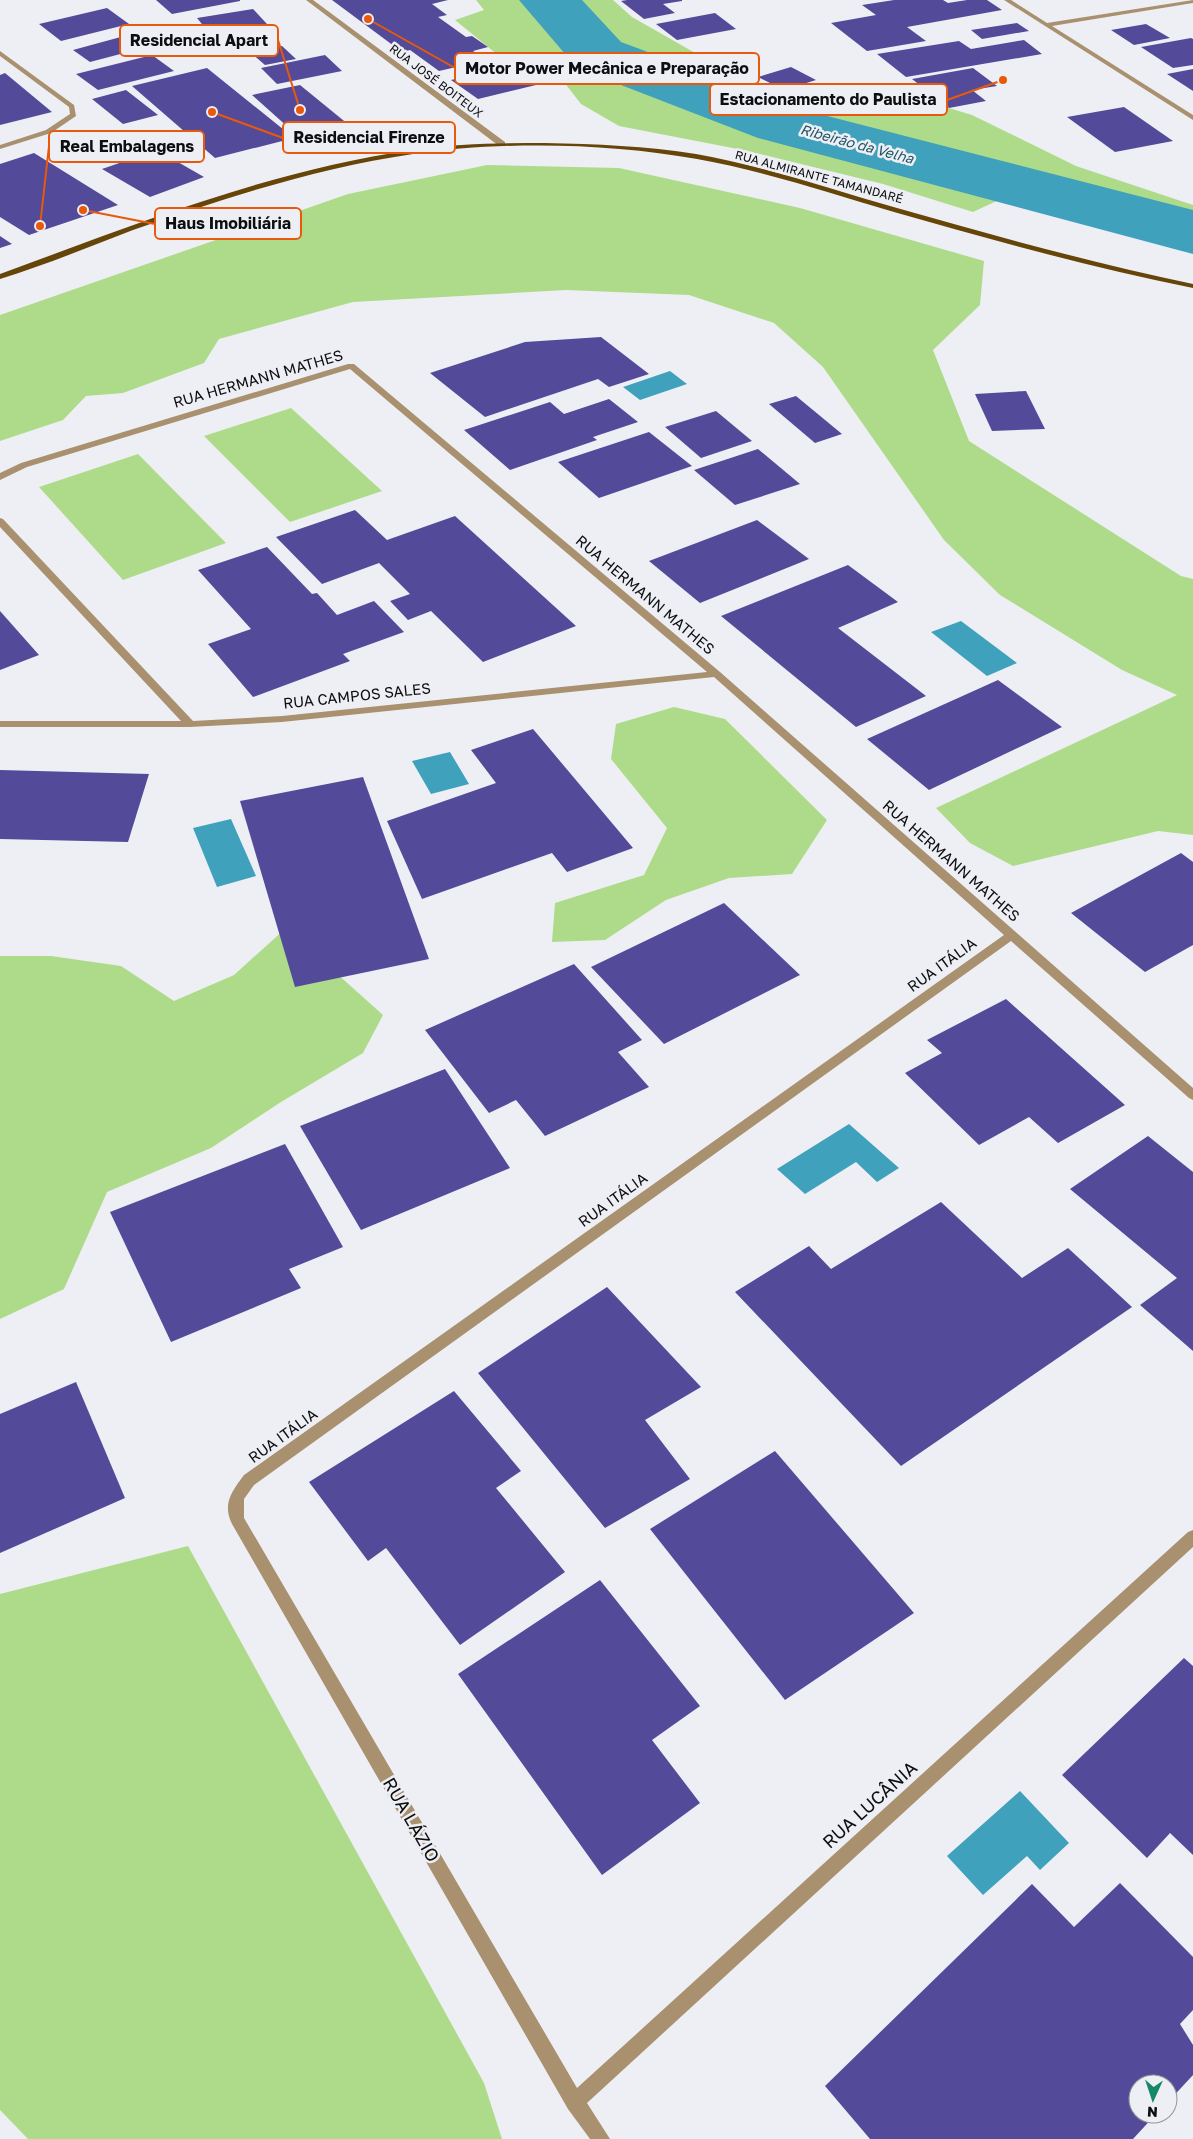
<svg xmlns="http://www.w3.org/2000/svg" width="1193" height="2139" viewBox="0 0 1193 2139" font-family="'Golos Text',sans-serif">
  <rect width="100%" height="100%" fill="#eeeff5"/>
  <g fill="#aedb89">
    <path d="M 476,0 L 528,0 L 562,42 L 589,69 L 874,163 L 915,166 L 1016,192 L 973,212 L 883,184 L 743,150 L 619,126 L 581,104 L 560,77 L 529,59 L 504,60 L 455,20 L 484,10 Z"/>
    <path d="M 571,0 L 613,0 L 632,17 L 704,58 L 779,93 L 853,105 L 929,102 L 972,115 L 1076,166 L 1193,205 L 1193,217 L 831,124 L 737,93 L 620,49 Z"/>
    <path d="M 487,165 L 619,168 L 800,208 L 984,261 L 980,305 L 933,350 L 969,441 L 1181,576 L 1193,579 L 1193,835 L 1158,831 L 1013,866 L 970,843 L 936,808 L 1177,695 L 1122,670 L 1000,595 L 944,540 L 823,367 L 774,323 L 689,295 L 566,290 L 353,302 L 219,339 L 204,363 L 123,393 L 86,396 L 63,420 L 0,441 L 0,315 L 348,194 Z"/>
    <path d="M 291,408 L 382,491 L 290,522 L 204,436 Z"/>
    <path d="M 138,454 L 226,543 L 123,580 L 39,487 Z"/>
    <path d="M 674,707 L 725,719 L 827,820 L 792,874 L 729,878 L 666,900 L 605,940 L 552,942 L 555,903 L 644,875 L 667,828 L 611,759 L 616,724 Z"/>
    <path d="M 286,928 L 383,1015 L 363,1053 L 281,1102 L 211,1148 L 107,1192 L 64,1289 L 0,1319 L 0,956 L 51,956 L 121,966 L 174,1001 L 234,975 Z"/>
    <path d="M 188,1546 L 484,2083 L 502,2139 L 28,2139 L 0,2110 L 0,1594 Z"/>
  </g>
  <g fill="#40a1bd">
    <path d="M 670,371 L 687,384 L 640,400 L 623,387 Z"/>
    <path d="M 961,621 L 1017,663 L 987,676 L 931,632 Z"/>
    <path d="M 450,752 L 469,784 L 431,794 L 412,761 Z"/>
    <path d="M 231,819 L 256,876 L 217,887 L 193,828 Z"/>
    <path d="M 849,1124 L 899,1168 L 877,1182 L 856,1162 L 805,1194 L 777,1169 Z"/>
    <path d="M 1020,1791 L 1069,1843 L 1040,1870 L 1027,1856 L 983,1895 L 947,1856 Z"/>
  </g>
  <g fill="none" stroke-linecap="round" stroke-linejoin="round">
    <path fill="#40a1bd" fill-rule="evenodd" d="M 519,0 L 582,0 L 621,42 L 804,110 L 1193,210 L 1193,254 L 758,138 L 577,68 Z"/>
  </g>
  <g fill="#534b99">
    <path d="M 156,0 L 240,0 L 240,1 L 172,14 Z"/>
    <path d="M 332,0 L 448,0 L 432,4 L 447,15 L 438,17 L 466,37 L 472,36 L 488,47 L 473,51 L 487,60 L 439,71 L 410,50 L 402,52 Z"/>
    <path d="M 627,0 L 682,0 L 682,1 L 663,4 L 675,13 L 644,19 L 621,1 Z"/>
    <path d="M 894,0 L 943,0 L 948,3 L 967,0 L 987,0 L 1002,10 L 907,27 L 926,41 L 867,51 L 831,23 L 876,15 L 862,5 Z"/>
    <path d="M 107,8 L 129,24 L 61,41 L 39,24 Z"/>
    <path d="M 253,9 L 267,24 L 210,34 L 197,18 Z"/>
    <path d="M 715,13 L 736,29 L 677,40 L 656,24 Z"/>
    <path d="M 1017,23 L 1029,31 L 982,39 L 971,30 Z"/>
    <path d="M 1146,24 L 1170,38 L 1134,45 L 1111,30 Z"/>
    <path d="M 128,35 L 147,47 L 90,62 L 73,50 Z"/>
    <path d="M 1191,38 L 1193,39 L 1193,65 L 1173,68 L 1141,47 Z"/>
    <path d="M 1024,40 L 1042,54 L 906,77 L 877,54 L 959,41 L 971,49 Z"/>
    <path d="M 282,46 L 296,59 L 265,65 L 250,52 Z"/>
    <path d="M 152,55 L 174,71 L 98,90 L 76,74 Z"/>
    <path d="M 325,55 L 342,71 L 277,84 L 261,68 Z"/>
    <path d="M 509,66 L 536,85 L 478,99 L 451,80 Z"/>
    <path d="M 791,67 L 816,80 L 784,90 L 758,77 Z"/>
    <path d="M 207,68 L 294,138 L 215,158 L 132,86 Z"/>
    <path d="M 973,68 L 997,86 L 972,90 L 986,101 L 949,108 L 912,79 Z"/>
    <path d="M 1193,69 L 1193,91 L 1167,74 Z"/>
    <path d="M 5,73 L 52,112 L 0,125 L 0,75 Z"/>
    <path d="M 300,85 L 349,125 L 299,137 L 252,95 Z"/>
    <path d="M 126,90 L 158,115 L 123,124 L 92,99 Z"/>
    <path d="M 1124,107 L 1173,141 L 1115,152 L 1067,117 Z"/>
    <path d="M 157,150 L 204,177 L 150,197 L 102,169 Z"/>
    <path d="M 34,153 L 118,205 L 29,235 L 0,217 L 0,164 Z"/>
    <path d="M 0,236 L 12,244 L 0,248 Z"/>
    <path d="M 601,337 L 649,374 L 609,387 L 598,379 L 485,417 L 430,373 L 525,342 Z"/>
    <path d="M 1026,391 L 1045,429 L 992,431 L 975,394 Z"/>
    <path d="M 796,396 L 842,434 L 815,443 L 769,404 Z"/>
    <path d="M 609,399 L 638,422 L 593,437 L 597,440 L 510,470 L 464,430 L 550,402 L 564,414 Z"/>
    <path d="M 716,411 L 752,441 L 701,458 L 665,427 Z"/>
    <path d="M 649,432 L 692,466 L 599,498 L 558,462 Z"/>
    <path d="M 758,449 L 800,484 L 735,505 L 694,470 Z"/>
    <path d="M 355,510 L 387,540 L 455,516 L 576,626 L 483,662 L 431,611 L 408,620 L 390,601 L 410,594 L 379,563 L 322,584 L 276,537 Z"/>
    <path d="M 757,520 L 809,559 L 700,603 L 649,561 Z"/>
    <path d="M 267,547 L 312,594 L 317,593 L 337,615 L 374,601 L 404,632 L 343,654 L 350,661 L 253,697 L 208,644 L 251,629 L 198,570 Z"/>
    <path d="M 848,565 L 898,602 L 838,628 L 926,696 L 856,727 L 721,616 Z"/>
    <path d="M 0,611 L 39,655 L 0,670 Z"/>
    <path d="M 998,680 L 1062,727 L 929,790 L 867,739 Z"/>
    <path d="M 533,729 L 633,848 L 567,872 L 552,853 L 422,899 L 387,821 L 496,783 L 471,750 Z"/>
    <path d="M 0,770 L 149,774 L 128,842 L 0,839 Z"/>
    <path d="M 363,777 L 429,959 L 295,987 L 240,801 Z"/>
    <path d="M 1181,853 L 1193,862 L 1193,945 L 1145,972 L 1071,913 Z"/>
    <path d="M 724,903 L 800,975 L 664,1044 L 591,967 Z"/>
    <path d="M 574,964 L 642,1040 L 618,1052 L 649,1087 L 545,1136 L 516,1100 L 489,1113 L 425,1030 Z"/>
    <path d="M 1006,999 L 1125,1105 L 1058,1143 L 1029,1117 L 979,1145 L 905,1073 L 942,1053 L 927,1040 Z"/>
    <path d="M 445,1069 L 510,1168 L 361,1230 L 300,1126 Z"/>
    <path d="M 1148,1136 L 1193,1172 L 1193,1351 L 1140,1305 L 1177,1278 L 1070,1189 Z"/>
    <path d="M 285,1144 L 343,1247 L 289,1269 L 301,1288 L 171,1342 L 110,1212 Z"/>
    <path d="M 941,1202 L 1022,1278 L 1068,1248 L 1132,1307 L 901,1466 L 735,1292 L 809,1246 L 831,1269 Z"/>
    <path d="M 607,1287 L 701,1387 L 645,1420 L 690,1479 L 605,1528 L 478,1373 Z"/>
    <path d="M 76,1382 L 125,1498 L 0,1553 L 0,1414 Z"/>
    <path d="M 454,1391 L 521,1471 L 496,1488 L 565,1572 L 460,1645 L 386,1548 L 368,1561 L 309,1482 Z"/>
    <path d="M 775,1451 L 914,1613 L 785,1700 L 650,1529 Z"/>
    <path d="M 600,1580 L 700,1706 L 652,1740 L 700,1803 L 602,1875 L 458,1674 Z"/>
    <path d="M 1184,1658 L 1193,1666 L 1193,1855 L 1170,1833 L 1147,1858 L 1062,1775 Z"/>
    <path d="M 1120,1883 L 1193,1957 L 1193,2010 L 1180,2024 L 1193,2045 L 1193,2075 L 1168,2102 L 1168,2084 L 1138,2084 L 1138,2114 L 1156,2114 L 1133,2139 L 870,2139 L 825,2086 L 1032,1884 L 1074,1927 Z"/>
  </g>
  <g fill="none" stroke-linecap="round" stroke-linejoin="round">
    <g fill="#a9916f" fill-rule="evenodd">
      <path d="M 306,0 L 313,0 L 505,142 L 505,146 L 499,146 Z"/>
      <path d="M 1004,0 L 1011,0 L 1047,23 L 1193,0 L 1193,3 L 1052,26 L 1193,115 L 1193,120 Z"/>
      <path d="M 0,51 L 74,105 L 76,116 L 51,133 L 0,149 L 0,145 L 46,130 L 70,114 L 69,107 L 0,56 Z"/>
      <path d="M 348,364 L 354,364 L 720,672 L 1193,1088 L 1193,1100 L 1189,1098 L 1011,941 L 254,1485 L 244,1499 L 244,1518 L 577,2088 L 1188,1532 L 1193,1530 L 1193,1547 L 587,2103 L 610,2139 L 590,2139 L 568,2109 L 232,1524 C 222,1504 232,1491 244,1475 L 1004,935 L 714,677 L 282,722 L 190,727 L 0,727 L 0,721 L 181,721 L 0,527 L 0,518 L 3,519 L 193,721 L 282,716 L 707,672 L 350,369 L 27,467 L 0,480 L 0,473 L 21,463 Z"/>
    </g>
    <path fill="#664509" fill-rule="evenodd" d="M 545,143 C 596,144 646,146 696,154 C 764,166 830,189 897,208 C 995,236 1093,263 1193,284 L 1193,288 C 1092,268 993,240 894,212 C 829,193 764,171 697,159 C 609,143 501,141 413,154 C 318,168 224,198 133,230 C 89,247 45,265 0,279 L 0,274 C 134,225 270,170 413,150 C 457,143 501,143 545,143 Z"/>
  </g>
  <g text-anchor="middle" stroke-width="5" stroke-linejoin="round" paint-order="stroke">
    <g font-size="12" fill="#0d0e10" stroke="#eeeff5">
      <text transform="translate(436 81) rotate(37)" y="4">RUA JOSÉ BOITEUX</text>
      <text transform="translate(819 177) rotate(15)" y="4">RUA ALMIRANTE TAMANDARÉ</text>
    </g>
    <g font-size="14" font-style="italic" fill="#215666" stroke="#eeeff5">
      <text transform="translate(857 144) rotate(15)" y="5">Ribeirão da Velha</text>
    </g>
    <g font-size="15" fill="#0d0e10" stroke="#eeeff5">
      <text transform="translate(258 379) rotate(-16)" y="5">RUA HERMANN MATHES</text>
      <text transform="translate(645 595) rotate(40)" y="5">RUA HERMANN MATHES</text>
      <text transform="translate(357 696) rotate(-6)" y="5">RUA CAMPOS SALES</text>
      <text transform="translate(951 861) rotate(41)" y="5">RUA HERMANN MATHES</text>
      <text transform="translate(942 965) rotate(-36)" y="5">RUA ITÁLIA</text>
      <text transform="translate(613 1200) rotate(-36)" y="5">RUA ITÁLIA</text>
      <text transform="translate(283 1436) rotate(-36)" y="5">RUA ITÁLIA</text>
    </g>
    <g font-size="18" fill="#0d0e10" stroke="#eeeff5">
      <text transform="translate(870 1805) rotate(-42)" y="6">RUA LUCÂNIA</text>
      <text transform="translate(411 1820) rotate(60)" y="6">RUA LÁZIO</text>
    </g>
  </g>
  <path fill="none" stroke="#e8590c" stroke-width="2" d="M300 110L278 40M368 19L455 68M1003 80L947 100M212 112L283 138M40 226L49 146M83 210L155 224"/>
  <g fill="#e8590c" stroke="#eeeff5" stroke-width="2">
    <circle cx="300" cy="110" r="5"/>
    <circle cx="368" cy="19" r="5"/>
    <circle cx="1003" cy="80" r="5"/>
    <circle cx="212" cy="112" r="5"/>
    <circle cx="40" cy="226" r="5"/>
    <circle cx="83" cy="210" r="5"/>
  </g>
  <g fill="#eeeff5" stroke="#e8590c" stroke-width="2">
    <rect x="120" y="25" width="158" height="31" rx="5"/>
    <rect x="455" y="53" width="304" height="31" rx="5"/>
    <rect x="710" y="84" width="237" height="31" rx="5"/>
    <rect x="283" y="122" width="172" height="31" rx="5"/>
    <rect x="49" y="131" width="155" height="31" rx="5"/>
    <rect x="155" y="208" width="146" height="31" rx="5"/>
  </g>
  <g font-size="16" text-anchor="middle" font-weight="bold" fill="#0d0e10">
    <text x="199" y="46">Residencial Apart</text>
    <text x="607" y="74">Motor Power Mecânica e Preparação</text>
    <text x="828" y="105">Estacionamento do Paulista</text>
    <text x="369" y="143">Residencial Firenze</text>
    <text x="127" y="152">Real Embalagens</text>
    <text x="228" y="229">Haus Imobiliária</text>
  </g>
  <g transform="translate(1153 2099) rotate(183)"><circle r="24" fill="#eeeff5" stroke="#949599"/>
  <path d="M0-4L9 19L0 12L-9 19Z" fill="#168868"/>
  <text y="-8" font-size="14" font-weight="bold" text-anchor="middle" fill="#0d0e10">N</text>
  </g>
</svg>
